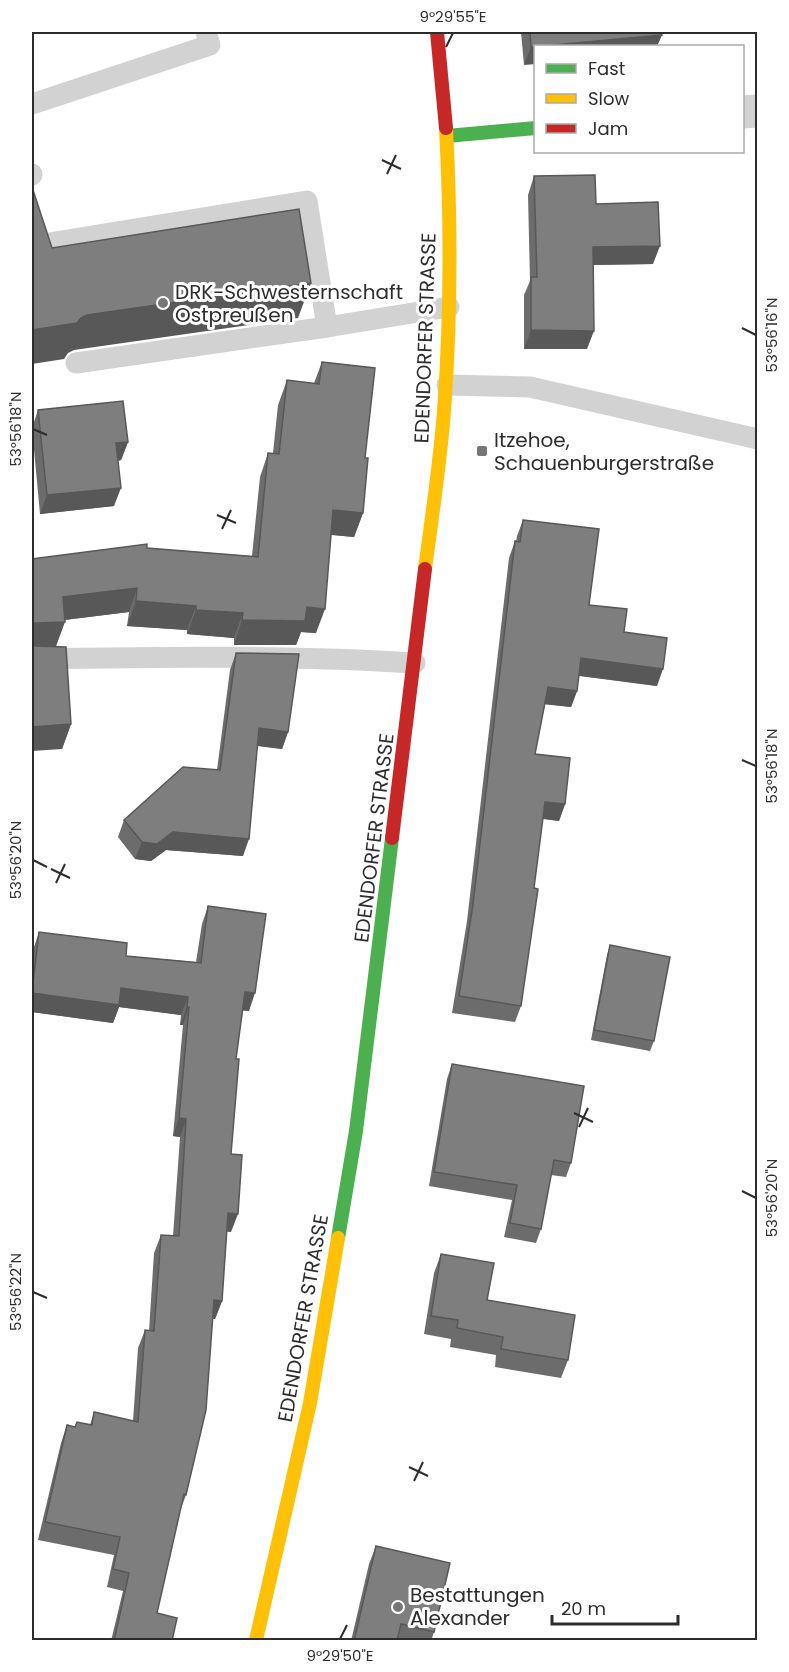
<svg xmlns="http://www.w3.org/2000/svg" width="789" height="1672" viewBox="0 0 789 1672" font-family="Poppins,sans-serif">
  <rect width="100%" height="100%" fill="#fff"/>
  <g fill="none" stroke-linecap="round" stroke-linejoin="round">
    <g stroke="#d2d2d2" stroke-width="21">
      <path d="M 32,104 L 210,45 L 206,32"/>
      <path d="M 32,174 L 32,175"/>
      <path d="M 49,243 L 307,201 L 327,327 L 449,307"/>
      <path d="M 76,363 L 327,327"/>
      <path d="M 447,385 L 530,387 L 758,439"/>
      <path d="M 32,659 C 159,657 287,655 415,663"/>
    </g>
    <path stroke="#d2d2d2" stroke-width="33" d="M 742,112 L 758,111"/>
    <g stroke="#4caf50" stroke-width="14">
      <path d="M 447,136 L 536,128"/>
      <path d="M 338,1238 L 356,1131 L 392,838"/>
    </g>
    <g stroke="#ffc107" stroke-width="14">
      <path d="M 425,569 C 432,516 440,464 444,411 C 451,317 451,222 446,128"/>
      <path d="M 256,1640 L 310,1403 L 338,1238"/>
    </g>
    <g stroke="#c62828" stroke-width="14">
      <path d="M 437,32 L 446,128"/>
      <path d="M 392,838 L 425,569"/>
    </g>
  </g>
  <g fill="#6c6c6c">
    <path d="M 521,32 L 661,32 L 662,35 L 657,46 L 536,46 L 524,65 Z"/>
    <path d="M 534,176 L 596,204 L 653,264 L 593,265 L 587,349 L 524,349 L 524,295 L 530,281 L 528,195 Z"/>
    <path d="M 322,362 L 365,458 L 363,513 L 354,537 L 331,535 L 316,633 L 301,632 L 296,645 L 234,645 L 234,638 L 187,634 L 187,630 L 127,626 L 129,612 L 65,620 L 56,646 L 48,646 L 71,724 L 62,749 L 32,559 L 147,548 L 252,556 L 260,477 L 268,453 L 273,453 L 278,405 L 287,380 L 314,383 Z"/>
    <path d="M 38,410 L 128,442 L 121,460 L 118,461 L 114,506 L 40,514 L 32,428 Z"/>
    <path d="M 523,520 L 589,605 L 624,632 L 657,686 L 579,676 L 577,691 L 571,707 L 545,704 L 535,754 L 565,804 L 559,821 L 543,819 L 534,888 L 521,1006 L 515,1022 L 452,1013 L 467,921 L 509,558 L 515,541 L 516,542 L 517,536 Z"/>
    <path d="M 236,653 L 288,732 L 282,749 L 257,746 L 243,856 L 166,850 L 151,861 L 135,859 L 118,837 L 124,820 L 217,770 L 230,670 Z"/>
    <path d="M 208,906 L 249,1011 L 242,1010 L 236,1059 L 231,1154 L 231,1232 L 227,1231 L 222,1301 L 215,1319 L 213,1319 L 186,1495 L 180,1511 L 157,1613 L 172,1641 L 111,1641 L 123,1591 L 107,1587 L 114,1555 L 38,1540 L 61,1443 L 67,1425 L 75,1427 L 90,1425 L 94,1412 L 133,1421 L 138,1348 L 145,1330 L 149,1331 L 154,1253 L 161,1235 L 173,1236 L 180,1137 L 173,1136 L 183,1025 L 180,1025 L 181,1015 L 119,1007 L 113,1023 L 32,1012 L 32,959 L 33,950 L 39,932 L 126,956 L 196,962 L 202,924 Z"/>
    <path d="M 610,945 L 654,1041 L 650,1051 L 591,1040 L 607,955 Z"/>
    <path d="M 452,1064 L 571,1163 L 566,1177 L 551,1175 L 541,1229 L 536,1243 L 504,1237 L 512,1200 L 429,1186 L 447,1079 Z"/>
    <path d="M 441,1254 L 487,1300 L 568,1360 L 561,1378 L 495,1367 L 496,1355 L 450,1347 L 451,1339 L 424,1334 L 434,1273 Z"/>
    <path d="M 376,1546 L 434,1632 L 431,1641 L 351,1641 L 369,1564 Z"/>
  </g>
  <g fill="#585858">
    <path d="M 662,35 L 657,46 L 536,46 L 536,64 L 524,65 L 531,47 Z"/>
    <path d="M 660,246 L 653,264 L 587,265 L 593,247 Z"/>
    <path d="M 311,283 L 298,318 L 74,350 L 68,353 L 64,359 L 32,364 L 32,330 L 81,318 L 87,315 Z"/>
    <path d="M 531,330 L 594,331 L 587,349 L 524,349 Z"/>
    <path d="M 128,442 L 121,460 L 109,462 L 116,443 Z"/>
    <path d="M 121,488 L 114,506 L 40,514 L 47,495 Z"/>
    <path d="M 333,510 L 363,513 L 354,537 L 324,534 Z"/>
    <path d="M 137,588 L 129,612 L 55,621 L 63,597 Z"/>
    <path d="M 136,601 L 196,606 L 187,630 L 127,626 Z"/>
    <path d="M 307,607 L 325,609 L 316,633 L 301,632 L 296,645 L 234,645 L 242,620 Z"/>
    <path d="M 196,610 L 243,613 L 234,638 L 187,634 Z"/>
    <path d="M 65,622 L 56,646 L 32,647 L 32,627 L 35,623 Z"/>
    <path d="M 581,658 L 663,669 L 657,686 L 575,675 Z"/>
    <path d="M 548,687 L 577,691 L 571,707 L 542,704 Z"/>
    <path d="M 71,724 L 62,749 L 32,751 L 32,727 Z"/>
    <path d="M 259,728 L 288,732 L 282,749 L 252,745 Z"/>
    <path d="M 545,802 L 565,804 L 559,821 L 539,818 Z"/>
    <path d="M 173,832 L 249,839 L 243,856 L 166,850 L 151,861 L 135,859 L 142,842 Z"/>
    <path d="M 121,988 L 188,997 L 181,1015 L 119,1007 L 113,1023 L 32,1012 L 32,993 Z"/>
    <path d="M 245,992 L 255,993 L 249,1011 L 238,1010 Z"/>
    <path d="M 187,1007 L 189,1007 L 183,1025 L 180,1025 Z"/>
    <path d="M 179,1118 L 186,1119 L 180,1137 L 173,1136 Z"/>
    <path d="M 228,1213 L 238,1214 L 231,1232 L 221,1231 Z"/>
    <path d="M 214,1300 L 222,1301 L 215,1319 L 208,1318 Z"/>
  </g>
  <g fill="#7e7e7e" stroke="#585858" stroke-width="1.5">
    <path d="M 530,32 L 661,32 L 662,35 L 531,47 Z"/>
    <path d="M 595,175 L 596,204 L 658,202 L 660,246 L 593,247 L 594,331 L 531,330 L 531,277 L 537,277 L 534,176 Z"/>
    <path d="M 32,187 L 52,248 L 299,209 L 311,283 L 87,315 L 81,318 L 77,323 L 32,330 Z"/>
    <path d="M 322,362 L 375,368 L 365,458 L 368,458 L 363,513 L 333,510 L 325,609 L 307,607 L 305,621 L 242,620 L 243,613 L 196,610 L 196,606 L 136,601 L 137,588 L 63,597 L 65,622 L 35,623 L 32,627 L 32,559 L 147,544 L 147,548 L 258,557 L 268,453 L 279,454 L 287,380 L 319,384 Z"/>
    <path d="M 123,401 L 128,442 L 116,443 L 121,488 L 47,495 L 38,410 Z"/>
    <path d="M 523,520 L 599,529 L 589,605 L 627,609 L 624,632 L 667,638 L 663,669 L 581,658 L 577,691 L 548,687 L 535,754 L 570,758 L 565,804 L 545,802 L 534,888 L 538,889 L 521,1006 L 459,996 L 473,904 L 515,541 L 520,542 Z"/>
    <path d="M 32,643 L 35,646 L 66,647 L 71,724 L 32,727 Z"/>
    <path d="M 236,653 L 299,654 L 288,732 L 259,728 L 249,839 L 173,832 L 157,844 L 142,842 L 124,820 L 183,767 L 220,770 Z"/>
    <path d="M 208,906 L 266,914 L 255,993 L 245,992 L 236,1059 L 239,1059 L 231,1154 L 242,1155 L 238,1214 L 228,1213 L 222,1301 L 214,1300 L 206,1410 L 186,1495 L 184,1494 L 157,1613 L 177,1618 L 172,1641 L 114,1641 L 129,1573 L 113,1569 L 120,1537 L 45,1522 L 67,1425 L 75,1427 L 77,1422 L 92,1425 L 94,1412 L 138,1422 L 145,1330 L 154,1331 L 161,1235 L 179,1236 L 186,1119 L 179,1118 L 189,1007 L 187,1007 L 188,997 L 121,988 L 119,1005 L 32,993 L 32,991 L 39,932 L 127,943 L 126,956 L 201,963 Z"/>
    <path d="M 610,945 L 670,957 L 654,1041 L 594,1030 Z"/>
    <path d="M 452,1064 L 584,1086 L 571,1163 L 554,1160 L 541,1229 L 510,1223 L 517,1185 L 434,1172 Z"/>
    <path d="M 441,1254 L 494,1263 L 487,1300 L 575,1315 L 568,1360 L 501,1349 L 503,1337 L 457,1328 L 458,1320 L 431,1316 Z"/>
    <path d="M 376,1546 L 450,1563 L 434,1632 L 401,1624 L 397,1641 L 354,1641 Z"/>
  </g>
  <path fill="none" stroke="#2d2d2d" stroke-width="2" d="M 446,47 L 453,33M 382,160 L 401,169M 387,174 L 396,155M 742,328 L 756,335M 33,429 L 47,435M 217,515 L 236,523M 222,529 L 231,510M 742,760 L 756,766M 33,860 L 47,867M 51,869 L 70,878M 56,883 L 65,864M 574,1113 L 593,1122M 579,1127 L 588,1108M 742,1191 L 756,1198M 33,1292 L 47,1298M 409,1467 L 428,1476M 414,1481 L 423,1462M 340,1639 L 347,1625"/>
  <g fill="#767676" stroke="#fff" stroke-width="2">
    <circle cx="163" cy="303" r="6"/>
    <rect x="476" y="445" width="12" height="12" rx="3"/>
    <circle cx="398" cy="1607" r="6"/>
  </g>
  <g text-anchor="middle" stroke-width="6" stroke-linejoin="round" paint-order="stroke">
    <g font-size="20" fill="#2d2d2d" stroke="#fff" text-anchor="start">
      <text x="175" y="299">DRK-Schwesternschaft<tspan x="175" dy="23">Ostpreußen</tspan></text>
      <text x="494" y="447">Itzehoe,<tspan x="494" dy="23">Schauenburgerstraße</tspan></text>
      <text x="410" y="1602">Bestattungen<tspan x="410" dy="23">Alexander</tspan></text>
    </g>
    <g font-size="20" fill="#2d2d2d" stroke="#fff">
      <text transform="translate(425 338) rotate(-88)" y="7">EDENDORFER STRASSE</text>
      <text transform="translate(374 838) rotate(-83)" y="7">EDENDORFER STRASSE</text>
      <text transform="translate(303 1318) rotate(-80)" y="7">EDENDORFER STRASSE</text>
    </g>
  </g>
  <rect width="789" height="1672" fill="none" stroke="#ffffff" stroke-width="66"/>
  <rect x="534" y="45" width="210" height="108" fill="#ffffff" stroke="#ababab" stroke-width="1.5"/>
  <rect x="546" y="64" width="30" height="9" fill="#4caf50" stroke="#ababab" stroke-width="1.5"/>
  <text x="588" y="75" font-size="18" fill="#2d2d2d">Fast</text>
  <rect x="546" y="94" width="30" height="9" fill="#ffc107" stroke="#ababab" stroke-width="1.5"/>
  <text x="588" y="105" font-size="18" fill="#2d2d2d">Slow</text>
  <rect x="546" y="124" width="30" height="9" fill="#c62828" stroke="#ababab" stroke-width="1.5"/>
  <text x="588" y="135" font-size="18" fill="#2d2d2d">Jam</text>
  <path d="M552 1615v9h126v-9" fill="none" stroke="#2d2d2d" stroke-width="3"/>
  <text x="561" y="1615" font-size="18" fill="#2d2d2d" stroke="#ffffff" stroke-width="4.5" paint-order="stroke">20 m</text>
  <rect x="33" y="33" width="723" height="1606" fill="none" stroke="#2d2d2d" stroke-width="2"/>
  <g font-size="15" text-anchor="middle" fill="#2d2d2d">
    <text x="453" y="22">9°29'55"E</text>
    <text transform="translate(772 335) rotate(-90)" y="5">53°56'16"N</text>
    <text transform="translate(16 429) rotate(-90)" y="5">53°56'18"N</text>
    <text transform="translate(772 766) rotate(-90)" y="5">53°56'18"N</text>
    <text transform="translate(16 860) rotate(-90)" y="5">53°56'20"N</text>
    <text transform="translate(772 1198) rotate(-90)" y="5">53°56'20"N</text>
    <text transform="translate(16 1292) rotate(-90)" y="5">53°56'22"N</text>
    <text x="340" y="1661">9°29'50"E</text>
  </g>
</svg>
